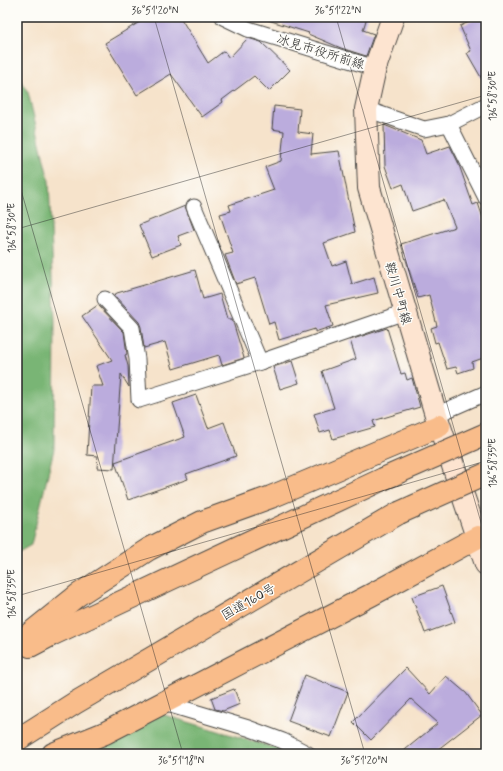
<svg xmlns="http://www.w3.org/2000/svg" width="503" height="771" viewBox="0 0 503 771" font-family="Mynerve,'Klee One',sans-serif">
  <rect width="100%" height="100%" fill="#fdfcf7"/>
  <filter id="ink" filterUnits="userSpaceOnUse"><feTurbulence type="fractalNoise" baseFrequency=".025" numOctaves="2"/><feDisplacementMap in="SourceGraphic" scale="8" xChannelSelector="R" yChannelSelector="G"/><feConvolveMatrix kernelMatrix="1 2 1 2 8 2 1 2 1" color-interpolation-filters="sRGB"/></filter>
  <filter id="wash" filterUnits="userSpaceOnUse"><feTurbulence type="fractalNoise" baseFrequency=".012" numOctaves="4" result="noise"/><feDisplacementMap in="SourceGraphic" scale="16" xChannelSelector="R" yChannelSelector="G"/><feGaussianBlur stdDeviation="0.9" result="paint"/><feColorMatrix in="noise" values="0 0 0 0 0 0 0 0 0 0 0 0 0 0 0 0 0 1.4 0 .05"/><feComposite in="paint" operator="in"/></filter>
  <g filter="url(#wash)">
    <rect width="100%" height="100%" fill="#f6e3cb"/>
    <g fill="#79b574" stroke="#527050">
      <path d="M 17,75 L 28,92 L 49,181 L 55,322 L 54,449 L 31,545 L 17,553 Z"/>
      <path d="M 161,714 L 279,749 L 288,754 L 77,754 Z"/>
    </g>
    <g id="blocks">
      <g fill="#bbacdd">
        <path d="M 148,17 L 180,17 L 208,63 L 224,51 L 229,58 L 248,38 L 261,42 L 290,70 L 269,91 L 254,76 L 222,100 L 223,102 L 202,117 L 171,74 L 137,95 L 105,43 Z"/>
        <path d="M 269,17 L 367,17 L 363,30 L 374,34 L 366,56 L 341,48 L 308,34 L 309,33 L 268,20 Z"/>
        <path d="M 481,17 L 486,17 L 486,86 L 467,53 L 471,51 L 460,26 Z"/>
        <path d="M 274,106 L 300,109 L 298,132 L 313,134 L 311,154 L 339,151 L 355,232 L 324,243 L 332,266 L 346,261 L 352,284 L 374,277 L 378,293 L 326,305 L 333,326 L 315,332 L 315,329 L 279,340 L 274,322 L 269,324 L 255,278 L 236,284 L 225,255 L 233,253 L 220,214 L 231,211 L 229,205 L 274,190 L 265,167 L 281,161 L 284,131 L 272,129 Z"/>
        <path d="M 384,125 L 421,140 L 426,154 L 450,146 L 458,162 L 473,205 L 478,203 L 486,227 L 486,357 L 472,362 L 473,368 L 458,373 L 456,367 L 447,369 L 438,342 L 435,343 L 431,328 L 437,326 L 429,295 L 418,298 L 401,244 L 455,227 L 444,200 L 412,211 L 403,184 L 393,188 L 385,166 Z"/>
        <path d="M 185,206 L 194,230 L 178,236 L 181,245 L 152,256 L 139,225 Z"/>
        <path d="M 195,270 L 203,299 L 220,294 L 227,319 L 232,319 L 244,358 L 222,365 L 219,355 L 173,369 L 165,342 L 144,348 L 141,327 L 139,322 L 114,295 L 117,293 Z"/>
        <path d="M 98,305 L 124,332 L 127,354 L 125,355 L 128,366 L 129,387 L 121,374 L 114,469 L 97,468 L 98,456 L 87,455 L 91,386 L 103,386 L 96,366 L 112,360 L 82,316 Z"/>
        <path d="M 387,328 L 401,374 L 405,373 L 407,380 L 412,378 L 420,407 L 373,421 L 375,427 L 333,439 L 330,430 L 320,433 L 314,414 L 334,408 L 322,371 L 356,359 L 350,340 Z"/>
        <path d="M 292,361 L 299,383 L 280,389 L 273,367 Z"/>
        <path d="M 196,395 L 208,428 L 224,422 L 236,456 L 186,474 L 188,479 L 128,500 L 115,462 L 185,437 L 173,403 Z"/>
        <path d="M 442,586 L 455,622 L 425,633 L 412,597 Z"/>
        <path d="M 406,668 L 430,694 L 446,676 L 466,693 L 482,715 L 432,754 L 400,754 L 438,723 L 411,699 L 371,740 L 353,722 Z"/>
        <path d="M 305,675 L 348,692 L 331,737 L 288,721 Z"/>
        <path d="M 234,689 L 240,704 L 223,711 L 215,709 L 211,698 Z"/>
      </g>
    </g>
  </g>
  <g filter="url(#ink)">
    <use href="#blocks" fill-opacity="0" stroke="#494743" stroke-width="1"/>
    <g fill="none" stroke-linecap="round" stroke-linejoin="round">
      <g stroke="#494743" stroke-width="17">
        <g id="street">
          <path d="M 223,17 L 248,29 L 375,68"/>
          <path d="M 366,109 L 424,129 L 449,124 L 486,105"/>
          <path d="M 449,124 L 486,198"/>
          <path d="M 194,207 L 260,362 L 405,312"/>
          <path d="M 105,299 L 132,328 L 137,359 L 139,400 L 260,362"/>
          <path d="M 436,415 L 486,393"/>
          <path d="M 164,703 L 248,728 L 283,741 L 308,754"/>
        </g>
      </g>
      <g stroke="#494743" stroke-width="24">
        <path id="secondary" d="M 393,17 L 375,68 L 366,109 L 369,188 L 436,415 L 486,564"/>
      </g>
      <g stroke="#494743" stroke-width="24">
        <g id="highway">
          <path d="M 17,644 L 78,595 L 149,549 L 202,522 L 271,497 L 439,426"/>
          <path d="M 30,646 L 51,635 L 383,479"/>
          <path d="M 17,740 L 75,703 L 399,513"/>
          <path d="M 53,754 L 105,733 L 371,595 L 478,537"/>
        </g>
      </g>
      <use href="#street" stroke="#fff" stroke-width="15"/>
      <use href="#secondary" stroke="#fde4d0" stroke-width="22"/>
      <use href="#highway" stroke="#f9bc8a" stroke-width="22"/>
      <g stroke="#494743" stroke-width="24" stroke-linecap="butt">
        <g id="highway-bridge">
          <path d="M 383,479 L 486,434"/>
          <path d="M 399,513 L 486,474"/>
        </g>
      </g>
      <use href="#highway-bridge" stroke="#f9bc8a" stroke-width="22"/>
    </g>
  </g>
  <path fill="none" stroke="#2b2b2b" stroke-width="1" stroke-opacity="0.45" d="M 154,17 L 365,754M 336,17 L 486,540M 17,176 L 183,754M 17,229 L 486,95M 17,596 L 486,461"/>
  <g text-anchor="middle" stroke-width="3" stroke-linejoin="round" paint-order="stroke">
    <g font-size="13" fill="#2b2b2b" stroke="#fdfcf7">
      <text transform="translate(321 51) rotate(17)" y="5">冰見市役所前線</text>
      <text transform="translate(399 293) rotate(74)" y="5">鞍川中町線</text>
      <text transform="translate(248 601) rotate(-30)" y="5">国道160号</text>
    </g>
  </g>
  <rect width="503" height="771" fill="none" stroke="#fdfcf7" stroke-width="44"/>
  <rect x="22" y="22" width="459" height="727" fill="none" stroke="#2b2b2b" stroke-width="1.5"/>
  <g font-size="10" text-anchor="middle" fill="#2b2b2b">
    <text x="155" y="14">36°51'20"N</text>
    <text x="338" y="14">36°51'22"N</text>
    <text transform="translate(492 96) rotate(-90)" y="4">136°58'30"E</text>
    <text transform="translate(11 228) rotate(-90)" y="4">136°58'30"E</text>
    <text transform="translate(492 463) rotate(-90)" y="4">136°58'35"E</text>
    <text transform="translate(11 594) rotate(-90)" y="4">136°58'35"E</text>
    <text x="181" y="764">36°51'18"N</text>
    <text x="364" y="764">36°51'20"N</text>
  </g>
</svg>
